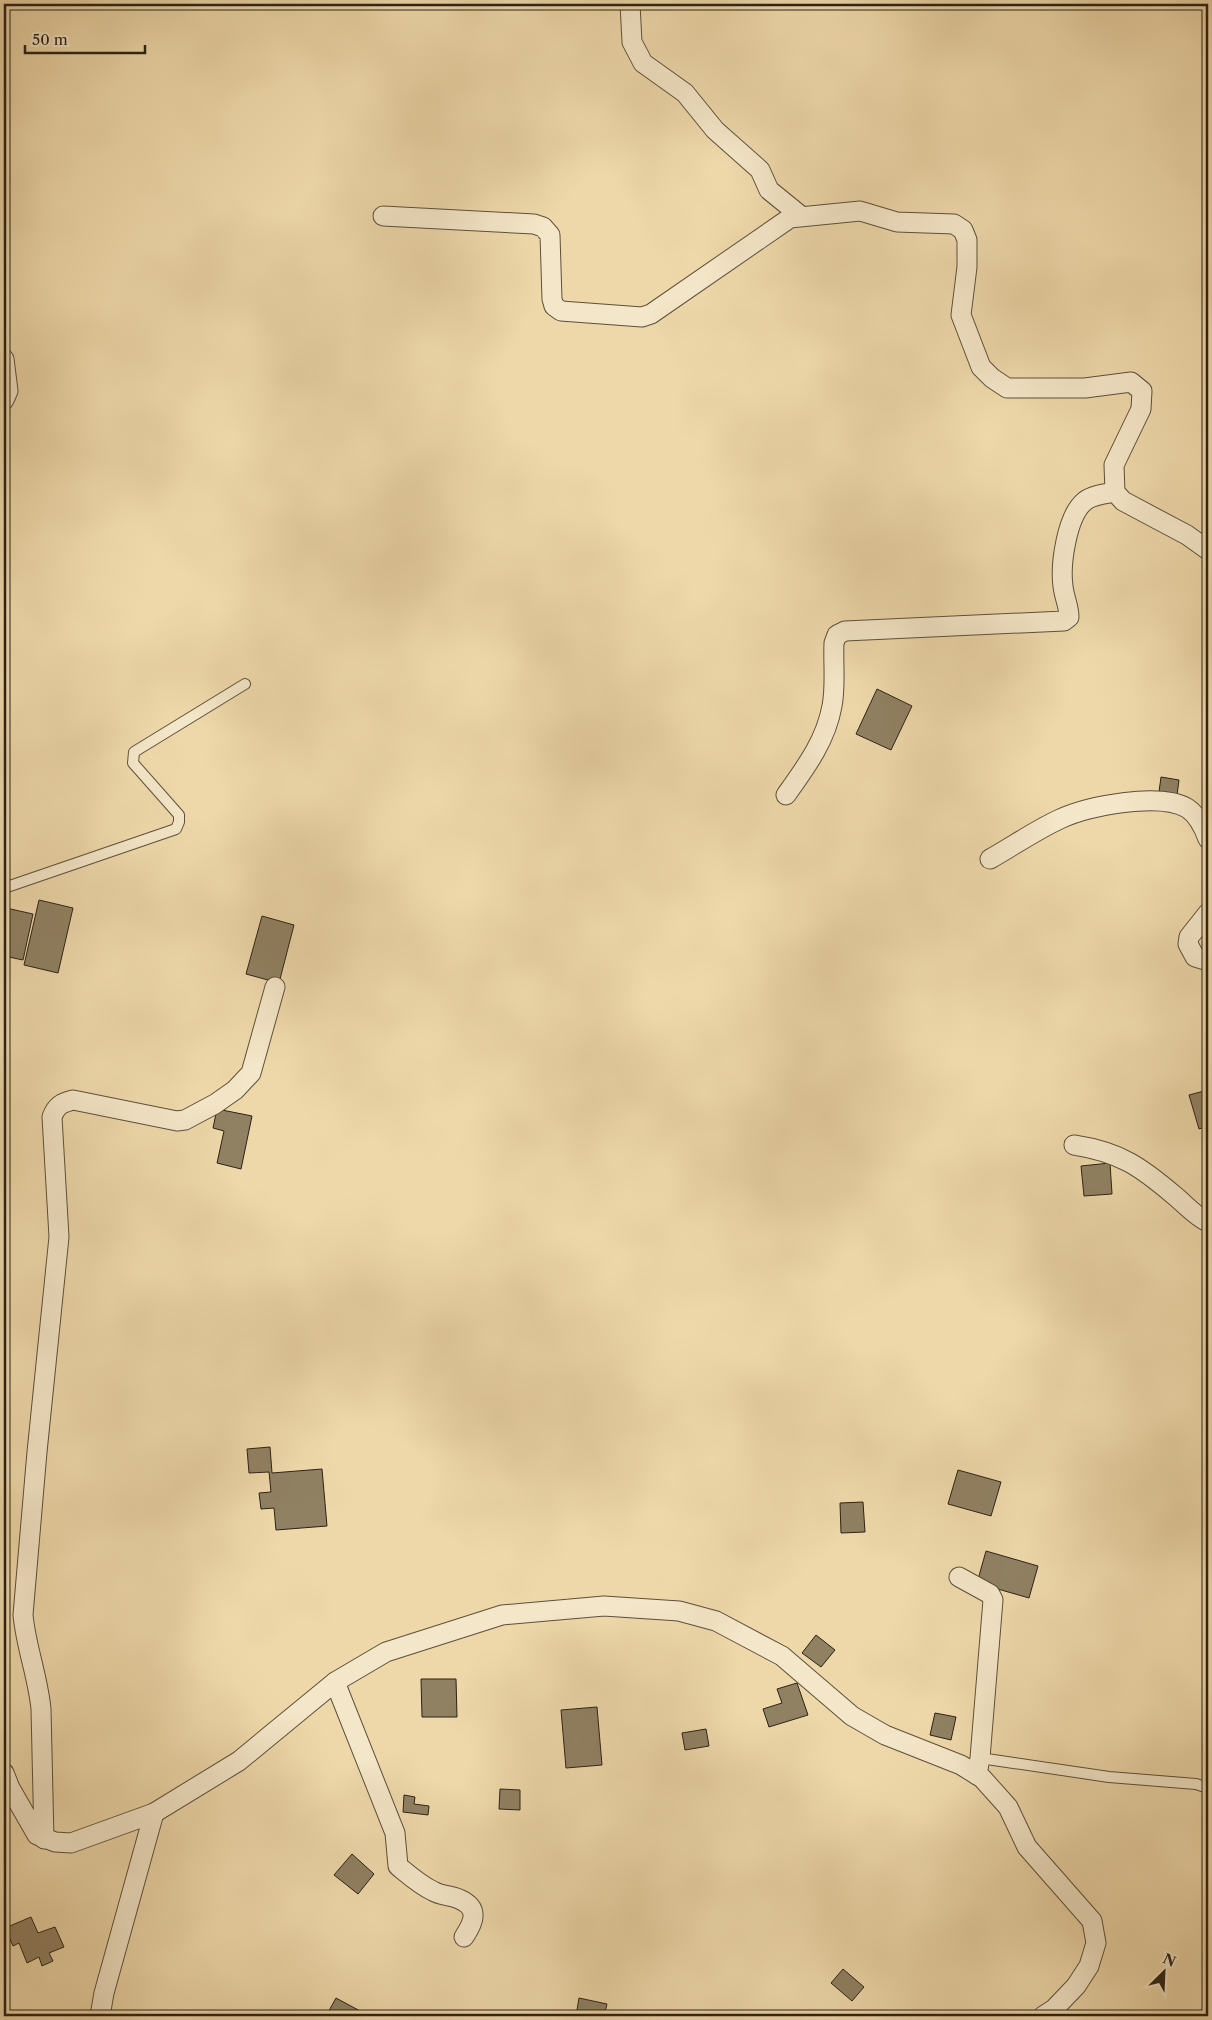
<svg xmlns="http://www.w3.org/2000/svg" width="1212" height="2020" viewBox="0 0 1212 2020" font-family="'Libre Caslon Text',serif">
  <rect width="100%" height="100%" fill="#eed8aa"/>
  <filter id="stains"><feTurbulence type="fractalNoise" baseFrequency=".004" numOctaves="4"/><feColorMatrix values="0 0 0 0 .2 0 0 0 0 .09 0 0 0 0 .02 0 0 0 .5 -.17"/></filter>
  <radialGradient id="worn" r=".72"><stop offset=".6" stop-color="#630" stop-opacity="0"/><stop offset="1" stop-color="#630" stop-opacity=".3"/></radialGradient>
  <g fill="#908163" stroke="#2b2217">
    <path d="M 877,689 L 912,706 L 891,750 L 856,734 Z"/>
    <path d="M 1161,777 L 1179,780 L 1177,795 L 1159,792 Z"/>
    <path d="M 39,900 L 73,908 L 58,973 L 24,965 Z"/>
    <path d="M 6,908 L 33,914 L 23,960 L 4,956 L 4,921 Z"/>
    <path d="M 262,916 L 294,925 L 279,983 L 246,974 Z"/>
    <path d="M 1208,1090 L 1208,1126 L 1199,1129 L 1189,1095 Z"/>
    <path d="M 217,1109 L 252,1116 L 241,1169 L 217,1163 L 224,1131 L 213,1128 Z"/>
    <path d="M 1110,1163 L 1112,1194 L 1084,1196 L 1081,1166 Z"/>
    <path d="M 270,1447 L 272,1473 L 322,1469 L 327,1526 L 276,1530 L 274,1508 L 261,1509 L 259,1493 L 271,1492 L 269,1472 L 249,1473 L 247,1449 Z"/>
    <path d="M 958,1470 L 1001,1482 L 991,1516 L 948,1504 Z"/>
    <path d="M 863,1502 L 865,1532 L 841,1533 L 840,1503 Z"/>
    <path d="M 986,1551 L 1038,1566 L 1029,1598 L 977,1583 Z"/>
    <path d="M 816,1635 L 835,1650 L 821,1667 L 802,1653 Z"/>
    <path d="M 421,1679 L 456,1679 L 457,1717 L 422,1717 Z"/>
    <path d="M 797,1683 L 808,1715 L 769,1727 L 763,1709 L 782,1703 L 777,1689 Z"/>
    <path d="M 597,1707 L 602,1765 L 566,1768 L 561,1710 Z"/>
    <path d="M 935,1713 L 956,1717 L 951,1740 L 930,1735 Z"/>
    <path d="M 706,1729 L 709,1746 L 685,1750 L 682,1733 Z"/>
    <path d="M 500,1789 L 520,1790 L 520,1810 L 499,1809 Z"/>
    <path d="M 404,1795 L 415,1797 L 414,1804 L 429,1806 L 428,1815 L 403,1812 Z"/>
    <path d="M 352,1854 L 374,1874 L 358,1894 L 334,1875 Z"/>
    <path d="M 31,1917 L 38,1933 L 55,1927 L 64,1947 L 49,1953 L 53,1961 L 42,1966 L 39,1957 L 27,1963 L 19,1943 L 13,1946 L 5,1928 Z"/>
    <path d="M 843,1969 L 864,1987 L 852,2001 L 831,1983 Z"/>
    <path d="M 336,1998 L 362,2012 L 359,2016 L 326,2016 Z"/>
    <path d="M 579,1998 L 607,2004 L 604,2016 L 576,2016 Z"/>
  </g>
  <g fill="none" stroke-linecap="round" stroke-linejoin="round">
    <g stroke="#5c503c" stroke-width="12">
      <g id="lane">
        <path d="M 4,888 L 176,829 L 179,822 L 179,815 L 133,763 L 134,752 L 245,684"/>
        <path d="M 980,1758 L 1109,1777 L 1196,1784 L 1208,1788"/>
      </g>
    </g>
    <g stroke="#5c503c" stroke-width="21">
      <g id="street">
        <path d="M 630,4 L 632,42 L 643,63 L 685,93 L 715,130 L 760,170 L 769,190 L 801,216"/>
        <path d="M 383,216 L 534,224 L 543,227 L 550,235 L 552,299 L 554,306 L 561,311 L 642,317 L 651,314 L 790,218 L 860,211 L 897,222 L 954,224 L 963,230 L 967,240 L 967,267 L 961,315 L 981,367 L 992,378 L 1007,388 L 1085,388 L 1131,382 L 1142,391 L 1141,409 L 1114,465 L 1115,492 L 1123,501 L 1187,535 L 1208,550"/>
        <path d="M 4,359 L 8,391 L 4,400"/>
        <path d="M 786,795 C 806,767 826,740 832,706 C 836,686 833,663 834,643 L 837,635 L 845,631 L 1064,621 L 1069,617 C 1069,606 1064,597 1063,586 C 1060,564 1067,515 1085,501 C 1092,495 1105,494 1115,492"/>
        <path d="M 990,859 C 1013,846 1036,830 1060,819 C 1088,806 1159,792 1187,808 C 1198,815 1204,828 1208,839"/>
        <path d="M 1208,913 L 1189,937 L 1188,944 L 1195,957 L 1208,961"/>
        <path d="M 1074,1145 C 1120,1152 1141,1167 1175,1196 C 1186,1205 1196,1217 1208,1222"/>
        <path d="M 959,1577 L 990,1594 L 993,1600 L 980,1758 L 977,1775"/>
        <path d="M 335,1682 L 391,1823 L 395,1833 L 398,1866 C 409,1875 420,1885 433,1891 C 441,1896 451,1895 459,1899 C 480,1908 474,1922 464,1937"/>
        <path d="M 4,1773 L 10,1788 L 37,1835 L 55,1842 L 71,1843 L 154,1813 L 239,1761 L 335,1682 L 386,1652 L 502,1615 L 604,1606 L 679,1611 L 716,1621 L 782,1656 L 852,1716 L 885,1735 L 961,1765 L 982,1778 L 1008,1807 L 1027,1847 L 1092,1921 L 1096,1943 L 1089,1966 L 1076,1986 L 1054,2009 L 1043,2016"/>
        <path d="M 44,1839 L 41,1709 C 38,1677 26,1647 23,1615 L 37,1452 L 59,1237 L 52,1117 C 56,1106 61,1103 73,1100 L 177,1121 L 185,1120 L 215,1104 L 235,1090 L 251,1073 L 275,987"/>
        <path d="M 100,2016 L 104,1993 L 154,1813"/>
      </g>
    </g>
    <use href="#lane" stroke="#f4e6c8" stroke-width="10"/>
    <use href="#street" stroke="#f4e6c8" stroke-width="19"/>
  </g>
  <rect width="1212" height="2020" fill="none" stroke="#eed8aa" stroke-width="20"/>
  <rect x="5" y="5" width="1202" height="2010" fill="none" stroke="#2b2217" stroke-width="2.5"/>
  <rect x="10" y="10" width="1192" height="2000" fill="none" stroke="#2b2217"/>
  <g transform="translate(1164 1972) rotate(24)" stroke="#f4e6c8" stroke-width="4" paint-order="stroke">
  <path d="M0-4L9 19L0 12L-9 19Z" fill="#2b2217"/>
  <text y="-8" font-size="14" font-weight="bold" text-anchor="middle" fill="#2b2217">N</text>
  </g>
  <path d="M25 45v8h120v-8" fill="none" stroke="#2b2217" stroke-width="2.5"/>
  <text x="32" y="45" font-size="15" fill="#2b2217" stroke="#f4e6c8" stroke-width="4" paint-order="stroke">50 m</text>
  <rect width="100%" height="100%" filter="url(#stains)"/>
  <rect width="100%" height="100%" fill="url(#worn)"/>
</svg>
